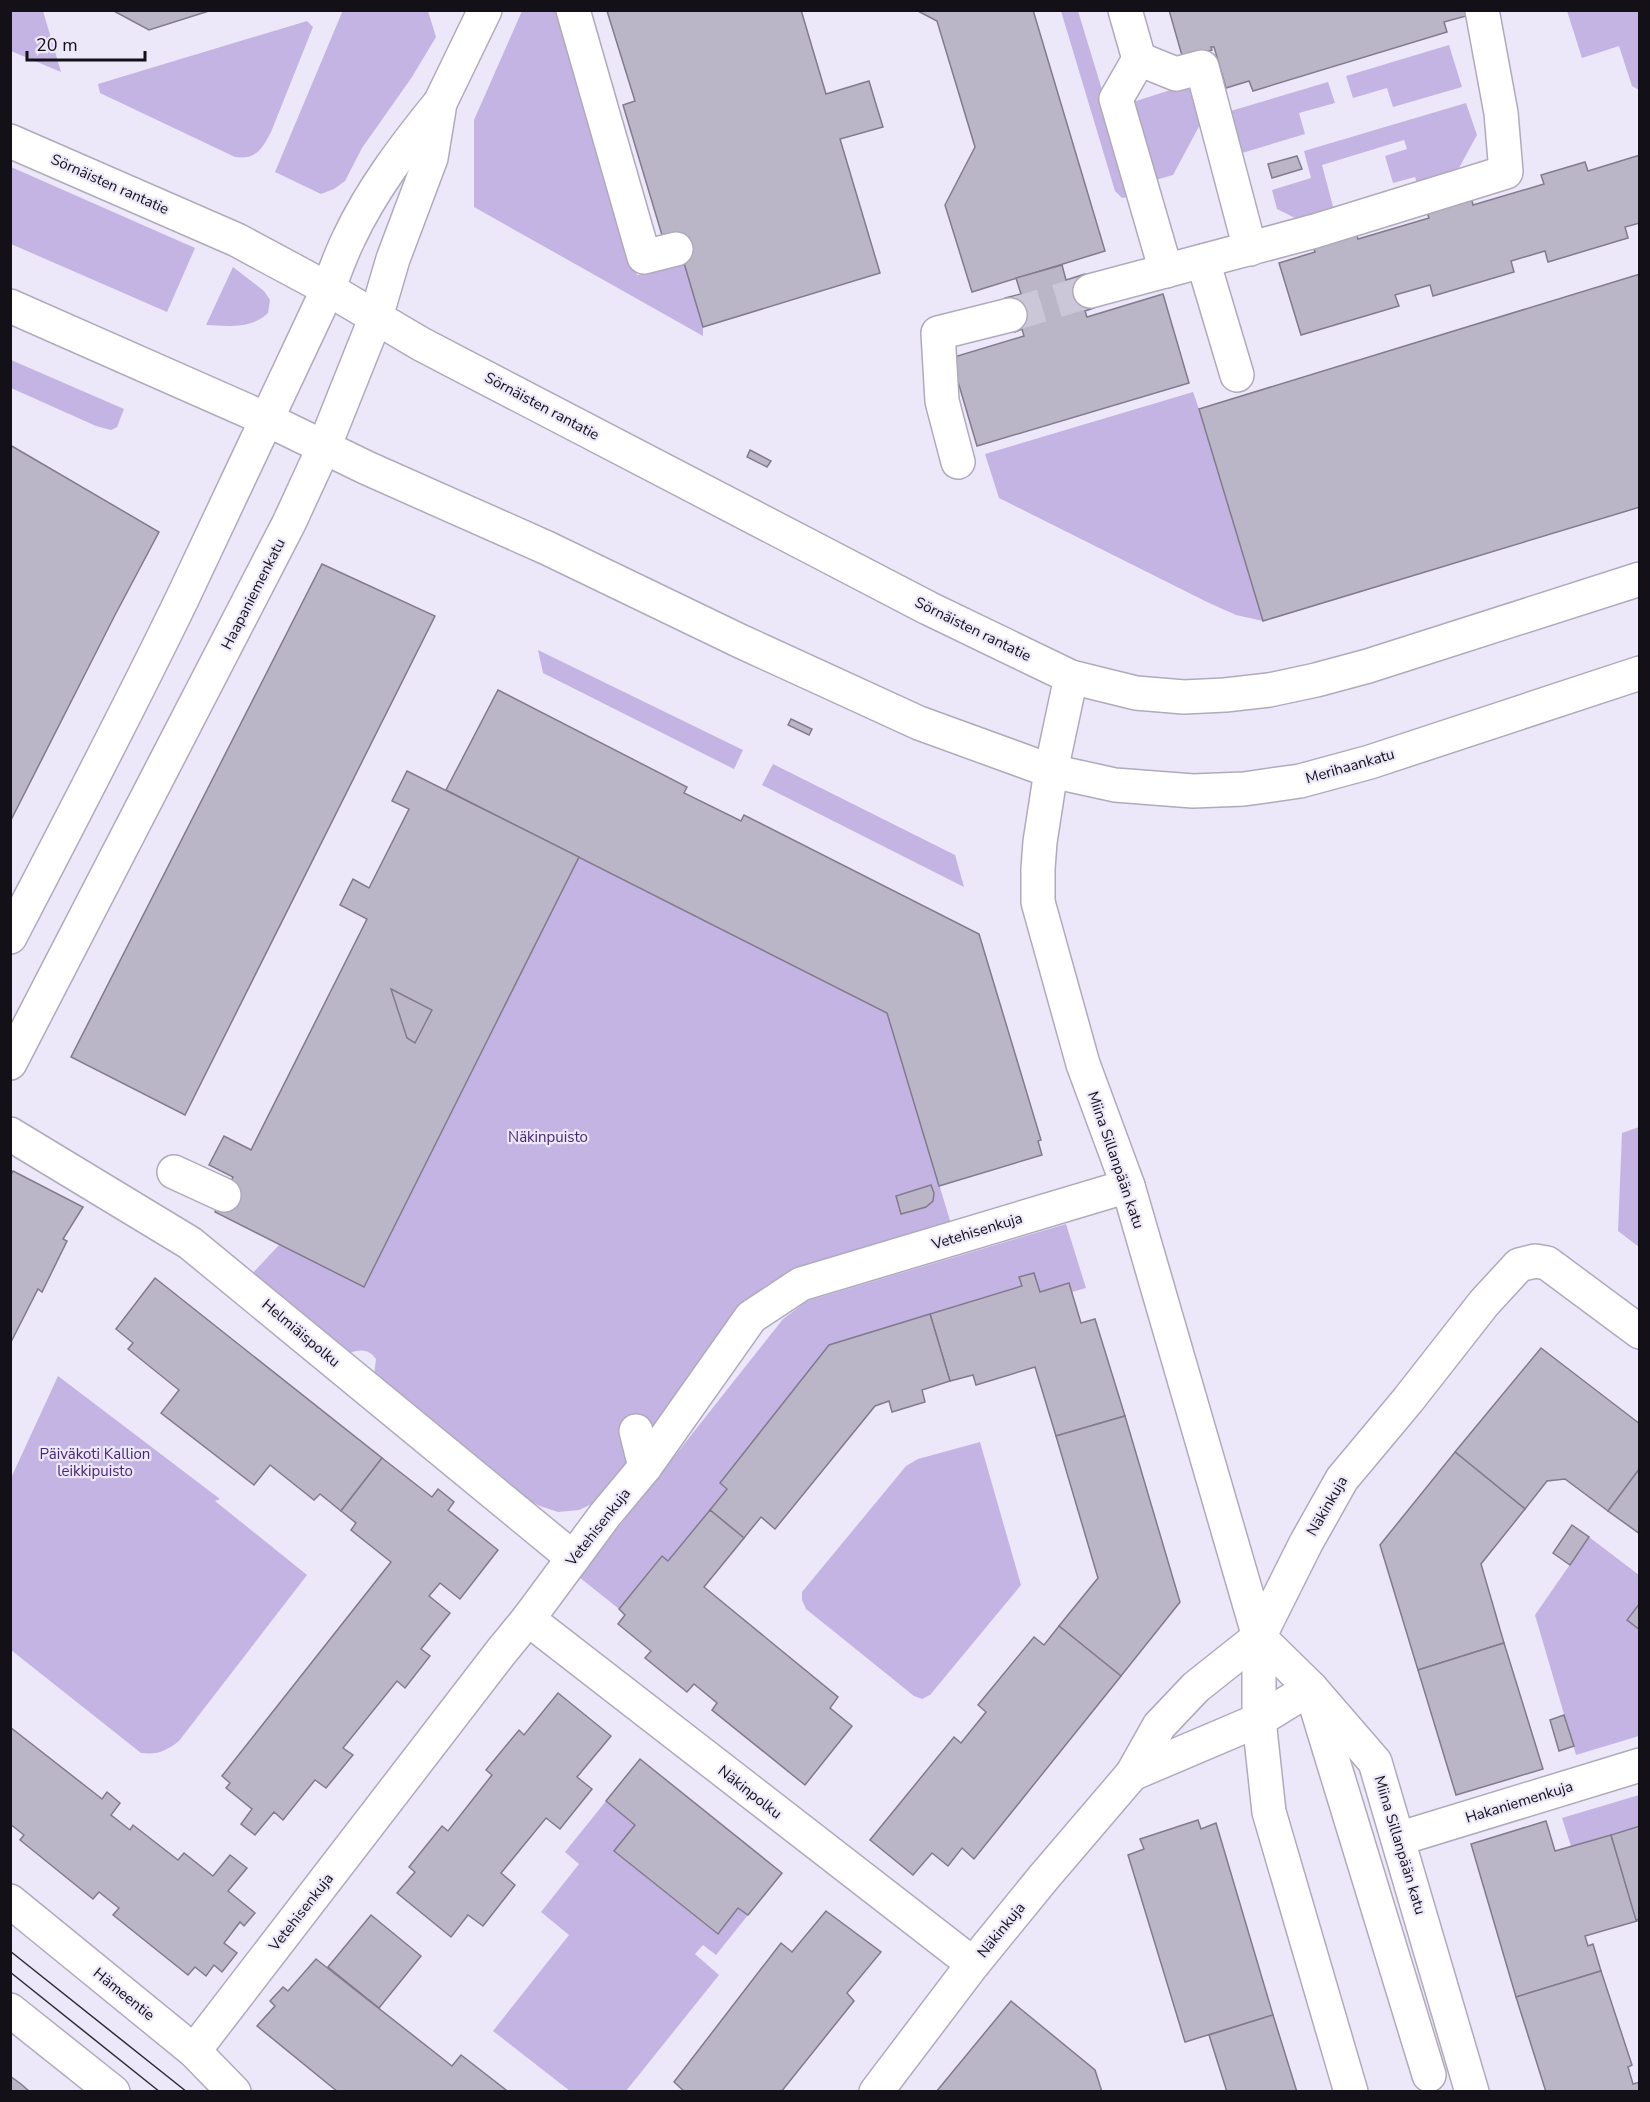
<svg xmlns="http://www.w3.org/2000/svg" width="1650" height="2102" viewBox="0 0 1650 2102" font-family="'Nunito Sans',sans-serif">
  <rect width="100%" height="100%" fill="#ede7fa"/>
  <g fill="#c4b4e4">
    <path d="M 343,10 L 428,11 L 436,37 L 412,77 L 362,148 L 345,181 L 334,189 L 321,194 L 275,172 Z"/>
    <path d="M 10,11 L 43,11 L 61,72 L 11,51 Z"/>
    <path d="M 522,11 L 559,11 L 637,275 L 684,263 L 703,327 L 703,336 L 474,207 L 474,120 Z"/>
    <path d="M 1061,11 L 1078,11 L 1132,188 L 1128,197 L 1122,198 L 1115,191 Z"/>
    <path d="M 1567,11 L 1639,11 L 1639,90 L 1632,86 L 1619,46 L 1582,58 Z"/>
    <path d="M 307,21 L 313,27 L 271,132 C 262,149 256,160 235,157 L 100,93 L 98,84 Z"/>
    <path d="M 1449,45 L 1462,87 L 1393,107 L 1387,88 L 1353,98 L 1346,76 Z"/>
    <path d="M 1328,82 L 1335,103 L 1299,113 L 1305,134 L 1239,154 L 1227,112 Z"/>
    <path d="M 1192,83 L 1203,119 L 1173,175 L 1152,181 L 1130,103 Z"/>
    <path d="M 1466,103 L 1477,135 L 1453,179 L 1419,189 L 1415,177 L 1393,183 L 1385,156 L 1407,149 L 1404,140 L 1322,165 L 1335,214 L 1305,223 L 1277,209 L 1272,190 L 1311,178 L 1304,151 Z"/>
    <path d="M 11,167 L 195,248 L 167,312 L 11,244 Z"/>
    <path d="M 233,267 L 264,291 L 270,300 L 268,313 C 252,329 227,326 206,325 Z"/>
    <path d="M 11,360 L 124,409 L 117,427 L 111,430 L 96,426 L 11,388 Z"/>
    <path d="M 1193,392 L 1199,409 L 1263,621 L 1236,615 L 1207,602 L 999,498 L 985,454 Z"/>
    <path d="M 538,650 L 743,750 L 734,769 L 543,673 Z"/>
    <path d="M 773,764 L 955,855 L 964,887 L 762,785 Z"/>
    <path d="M 471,803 L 887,1013 L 952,1227 L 786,1276 L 623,1474 L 596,1502 L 579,1510 L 558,1512 L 540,1506 L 521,1496 L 374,1375 L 376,1359 C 369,1349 360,1349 349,1353 L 250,1276 L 279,1245 L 215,1212 L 233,1177 L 209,1165 L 224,1136 L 252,1149 L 416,911 Z"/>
    <path d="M 1639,1127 L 1640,1127 L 1639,1247 L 1618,1231 L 1622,1133 Z"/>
    <path d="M 1066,1224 L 1086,1288 L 1072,1292 L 1069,1283 L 1040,1292 L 1033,1273 L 1019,1277 L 1022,1286 L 829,1345 L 720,1483 L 727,1489 L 668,1561 L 661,1556 L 619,1609 L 579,1577 L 783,1319 L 807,1301 Z"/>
    <path d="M 58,1376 L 220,1499 L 215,1501 L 307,1575 L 179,1741 C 166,1751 158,1755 141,1753 L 11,1650 L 11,1478 Z"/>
    <path d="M 980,1442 L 1021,1585 L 930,1695 L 922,1699 L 914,1696 L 806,1609 L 802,1600 L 802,1592 L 906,1466 L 918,1459 Z"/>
    <path d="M 1589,1537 L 1639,1575 L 1639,1736 L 1576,1755 L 1535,1615 Z"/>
    <path d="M 1639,1795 L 1639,1826 L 1571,1846 L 1562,1818 Z"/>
    <path d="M 606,1801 L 635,1825 L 614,1851 L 717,1934 L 738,1908 L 748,1915 L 716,1955 L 703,1945 L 695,1954 L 719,1975 L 626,2091 L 570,2091 L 493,2031 L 569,1935 L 541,1912 L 579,1864 L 565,1852 Z"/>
  </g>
  <g fill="#bbb5c8" stroke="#817b8c" stroke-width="1.5">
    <path d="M 112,10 L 212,10 L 149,30 Z"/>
    <path d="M 801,10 L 826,94 L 869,81 L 875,101 L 883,127 L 840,139 L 880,273 L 703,327 L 684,263 L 665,245 L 623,105 L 635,101 L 607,11 Z"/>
    <path d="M 916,10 L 1033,10 L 1105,251 L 972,292 L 945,205 L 975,147 L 937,21 Z"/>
    <path d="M 1169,10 L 1465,10 L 1466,16 L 1444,22 L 1447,32 L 1253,91 L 1249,81 L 1226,88 L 1214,47 L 1211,47 L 1212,50 L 1183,59 Z"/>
    <path d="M 1640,155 L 1640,223 L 1625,227 L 1628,238 L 1548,262 L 1545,251 L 1511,261 L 1514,272 L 1433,296 L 1430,285 L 1395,295 L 1399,306 L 1301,335 L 1279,263 L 1315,252 L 1312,243 L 1355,230 L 1358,239 L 1429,218 L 1426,209 L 1471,196 L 1473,205 L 1544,184 L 1541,175 L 1585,162 L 1588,171 Z"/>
    <path d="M 1297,156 L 1302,169 L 1272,178 L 1268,164 Z"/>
    <path d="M 1062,265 L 1066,280 L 1085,274 L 1094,308 L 1085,311 L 1087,317 L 1163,294 L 1189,383 L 977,446 L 951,358 L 1024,336 L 1022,329 L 1015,332 L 1005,298 L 1021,294 L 1016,278 Z"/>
    <path d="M 1640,274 L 1640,507 L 1263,621 L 1199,409 Z"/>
    <path d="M 10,445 L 159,532 L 115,615 L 10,822 Z"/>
    <path d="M 750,450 L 771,461 L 767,467 L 747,457 Z"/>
    <path d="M 322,564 L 435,616 L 185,1115 L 71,1057 Z"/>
    <path d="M 498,690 L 687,787 L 684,793 L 741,821 L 744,815 L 979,934 L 1041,1140 L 1038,1141 L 1042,1155 L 939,1186 L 887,1013 L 446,790 Z"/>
    <path d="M 791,719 L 812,729 L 809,735 L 788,725 Z"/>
    <path d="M 407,771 L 579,857 L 364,1287 L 215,1212 L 233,1177 L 209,1165 L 224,1136 L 251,1150 L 367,919 L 340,905 L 353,879 L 369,888 L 409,809 L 392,801 Z"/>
    <path d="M 391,989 L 432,1010 L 415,1043 L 407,1038 Z"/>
    <path d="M 13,1171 L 83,1207 L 63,1239 L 67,1241 L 42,1292 L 38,1289 L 10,1344 L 10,1176 Z"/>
    <path d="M 931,1185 L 934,1193 L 933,1201 L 926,1207 L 901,1214 L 896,1196 Z"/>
    <path d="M 1034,1273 L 1040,1292 L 1069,1283 L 1081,1323 L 1095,1319 L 1125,1416 L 1056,1436 L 1035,1367 L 976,1385 L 973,1375 L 950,1381 L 930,1314 L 1022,1286 L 1019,1277 Z"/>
    <path d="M 155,1278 L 382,1458 L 341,1511 L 320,1494 L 314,1500 L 270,1465 L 254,1485 L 161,1413 L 179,1390 L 128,1349 L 133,1343 L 116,1329 Z"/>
    <path d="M 930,1314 L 950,1381 L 922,1390 L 925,1402 L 892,1412 L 889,1401 L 875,1406 L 775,1529 L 761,1517 L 744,1538 L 710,1510 L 727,1489 L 720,1483 L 829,1345 Z"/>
    <path d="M 1541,1348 L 1640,1424 L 1640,1468 L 1608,1511 L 1565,1479 L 1547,1481 L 1525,1509 L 1455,1452 Z"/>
    <path d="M 1125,1416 L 1180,1602 L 1121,1676 L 1059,1626 L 1098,1578 L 1056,1436 Z"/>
    <path d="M 1455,1452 L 1525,1509 L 1481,1564 L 1504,1643 L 1418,1670 L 1380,1545 Z"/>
    <path d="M 382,1458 L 432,1497 L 438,1489 L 454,1502 L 448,1510 L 498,1550 L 460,1599 L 440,1583 L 429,1596 L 450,1613 L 421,1649 L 430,1656 L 405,1688 L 397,1681 L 343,1748 L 353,1755 L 326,1788 L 315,1780 L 283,1820 L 274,1812 L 255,1835 L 241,1824 L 252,1809 L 226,1788 L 230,1783 L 222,1776 L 391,1562 L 351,1530 L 356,1523 L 341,1511 Z"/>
    <path d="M 1640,1468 L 1640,1534 L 1608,1511 Z"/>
    <path d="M 710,1510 L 744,1538 L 704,1587 L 838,1697 L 830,1708 L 852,1726 L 805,1785 L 712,1710 L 717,1703 L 694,1684 L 687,1692 L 645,1658 L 651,1651 L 618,1624 L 625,1615 L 619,1609 L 662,1556 L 668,1561 Z"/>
    <path d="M 1572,1525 L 1589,1537 L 1570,1565 L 1553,1553 Z"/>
    <path d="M 1640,1603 L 1640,1630 L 1627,1620 Z"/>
    <path d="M 1059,1626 L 1121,1676 L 974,1859 L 962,1848 L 948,1866 L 932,1853 L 913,1875 L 870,1840 L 954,1737 L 961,1743 L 986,1712 L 978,1705 L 1034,1637 L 1044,1645 Z"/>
    <path d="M 1504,1643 L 1543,1769 L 1456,1795 L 1418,1670 Z"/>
    <path d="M 558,1693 L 611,1736 L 577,1777 L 592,1789 L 560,1829 L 546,1818 L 501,1873 L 515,1885 L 483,1926 L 468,1915 L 451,1937 L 397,1893 L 415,1872 L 409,1867 L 442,1826 L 448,1831 L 492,1775 L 486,1770 L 519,1730 L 524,1735 Z"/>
    <path d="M 1564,1715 L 1574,1746 L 1559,1751 L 1550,1720 Z"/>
    <path d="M 10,1727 L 102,1799 L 107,1792 L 120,1803 L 111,1815 L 130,1830 L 133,1825 L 178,1860 L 184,1853 L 213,1876 L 230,1855 L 247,1868 L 228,1891 L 255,1913 L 244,1926 L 240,1922 L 224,1943 L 237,1953 L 222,1972 L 214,1965 L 206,1976 L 195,1967 L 188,1975 L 113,1915 L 119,1908 L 99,1892 L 93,1899 L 20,1840 L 24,1835 L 10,1824 Z"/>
    <path d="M 640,1759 L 782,1873 L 748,1915 L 738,1908 L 718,1934 L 614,1851 L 635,1825 L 606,1801 Z"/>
    <path d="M 1198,1820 L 1201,1829 L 1216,1823 L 1273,2015 L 1185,2042 L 1128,1855 L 1144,1849 L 1140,1839 Z"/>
    <path d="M 1546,1821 L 1555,1851 L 1611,1835 L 1637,1921 L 1585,1936 L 1588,1946 L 1593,1944 L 1601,1971 L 1516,1997 L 1471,1844 Z"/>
    <path d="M 1640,1826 L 1640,1919 L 1636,1920 L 1611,1835 Z"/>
    <path d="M 826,1911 L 881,1952 L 847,1993 L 854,2001 L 781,2092 L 685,2092 L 674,2082 L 781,1943 L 792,1952 Z"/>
    <path d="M 371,1915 L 421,1956 L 379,2008 L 328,1967 Z"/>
    <path d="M 316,1959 L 452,2066 L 461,2055 L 506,2090 L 505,2092 L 338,2092 L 257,2026 L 275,2006 L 270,2001 L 283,1987 L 288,1991 Z"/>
    <path d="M 1601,1971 L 1632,2065 L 1628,2067 L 1633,2084 L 1640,2082 L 1640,2092 L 1546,2092 L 1516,1997 Z"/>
    <path d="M 1011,2001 L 1095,2070 L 1102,2092 L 936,2092 Z"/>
    <path d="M 1273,2015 L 1297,2092 L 1227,2092 L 1209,2035 Z"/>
    <path d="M 10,2076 L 21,2084 L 30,2092 L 10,2092 Z"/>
  </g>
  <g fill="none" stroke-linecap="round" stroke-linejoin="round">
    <path stroke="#ccc7d8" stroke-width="33" stroke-dasharray="33 16" stroke-linecap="butt" d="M 1010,315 L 1090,291"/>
    <g stroke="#b0aabc" stroke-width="36">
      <g id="minor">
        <path d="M 573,10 L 644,257 L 676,249"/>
        <path d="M 1125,10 L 1139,59 L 1116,99 L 1166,271"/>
        <path d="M 1139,59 L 1176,74 L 1202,67 L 1250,249"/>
        <path d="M 1203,261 L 1237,375"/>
        <path d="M 328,289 C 335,272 341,254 349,238 C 372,189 405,146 439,104"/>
        <path d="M 1090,291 L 1315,231 L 1506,172 L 1501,113 L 1482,10"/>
        <path d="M 376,317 L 393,259 L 431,158 L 440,103 L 485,10"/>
        <path d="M 958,462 L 942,401 L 938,333 L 1010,315"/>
        <path d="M 1071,677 L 1051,771 L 1040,842 L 1038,869 L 1038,902 L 1083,1064 L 1128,1186 L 1259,1637 L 1259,1720 L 1269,1812 L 1351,2092"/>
        <path d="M 10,1134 L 190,1243 L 573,1558"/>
        <path d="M 174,1172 L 224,1195"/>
        <path d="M 636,1431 L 645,1467"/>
        <path d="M 528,1619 L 973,1964"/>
        <path d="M 1259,1637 L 1311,1688 L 1375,1762 L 1472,2092"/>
        <path d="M 1314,1699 L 1429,2075"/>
        <path d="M 1132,1774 L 1259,1720 L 1311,1688"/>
        <path d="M 1398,1839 L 1640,1765"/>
        <path d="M 10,1901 L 194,2051 L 234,2092"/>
        <path d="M 10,2010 L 113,2092"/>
        <path d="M 194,2051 L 501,1652 L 528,1619 L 605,1515 L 645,1467 L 751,1317 L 801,1284 L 1128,1186"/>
        <path d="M 876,2092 L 973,1964 L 1044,1877 L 1132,1774 L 1159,1726 L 1196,1687 L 1259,1637 L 1306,1543 L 1342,1479 L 1408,1400 L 1484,1303 L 1519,1265 L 1535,1261 L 1547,1263 L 1640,1332"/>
      </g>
    </g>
    <g stroke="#b0aabc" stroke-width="36">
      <g id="major">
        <path d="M 10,141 L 237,240 L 328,289 L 421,344 L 928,608 L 1071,677 L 1136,693 L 1184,697 L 1225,695 L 1269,690 L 1316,680 L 1368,666 L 1640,579"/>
        <path d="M 10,306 L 266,419 L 367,468 L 547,548 L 740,641 L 919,723 L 1051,771 L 1115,785 L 1193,791 L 1244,789 L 1300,781 L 1370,762 L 1640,673"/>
        <path d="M 10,937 C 69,824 128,711 183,597 C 232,495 279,391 328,289"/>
        <path d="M 10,1063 L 289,523 L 324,447 L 376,317"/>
      </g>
    </g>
    <use href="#minor" stroke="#fff" stroke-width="33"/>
    <use href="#major" stroke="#fff" stroke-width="33"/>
    <g stroke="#2f2d34" stroke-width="1.5">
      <path d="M 10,1951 L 187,2092"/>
      <path d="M 10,1972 L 160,2092"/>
    </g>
  </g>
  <g text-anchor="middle" stroke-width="4.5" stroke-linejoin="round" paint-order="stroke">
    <g font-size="15" fill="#131117" stroke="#ede7fa">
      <text transform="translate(110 184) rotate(24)" y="5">Sörnäisten rantatie</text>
      <text transform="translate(542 406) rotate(28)" y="5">Sörnäisten rantatie</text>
      <text transform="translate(253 594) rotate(-63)" y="5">Haapaniemenkatu</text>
      <text transform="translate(973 629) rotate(26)" y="5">Sörnäisten rantatie</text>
      <text transform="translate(1350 766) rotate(-16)" y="5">Merihaankatu</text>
      <text transform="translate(1116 1160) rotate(71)" y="5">Miina Sillanpään katu</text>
      <text transform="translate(977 1231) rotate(-17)" y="5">Vetehisenkuja</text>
      <text transform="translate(301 1333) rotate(40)" y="5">Helmiäispolku</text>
      <text transform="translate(1327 1506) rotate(-60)" y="5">Näkinkuja</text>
      <text transform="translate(598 1527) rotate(-52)" y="5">Vetehisenkuja</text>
      <text transform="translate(750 1792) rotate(38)" y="5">Näkinpolku</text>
      <text transform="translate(1519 1802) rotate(-17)" y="5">Hakaniemenkuja</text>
      <text transform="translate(1400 1845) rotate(73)" y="5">Miina Sillanpään katu</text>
      <text transform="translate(301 1912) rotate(-52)" y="5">Vetehisenkuja</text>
      <text transform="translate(1001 1930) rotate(-51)" y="5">Näkinkuja</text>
      <text transform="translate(124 1994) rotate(39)" y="5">Hämeentie</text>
    </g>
    <g font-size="15" fill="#482772" stroke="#ede7fa">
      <text x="548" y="1142">Näkinpuisto</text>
      <text x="95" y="1459">Päiväkoti Kallion<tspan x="95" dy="17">leikkipuisto</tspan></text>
    </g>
  </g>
  <rect width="1650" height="2102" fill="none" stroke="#131117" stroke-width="24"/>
  <path d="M27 51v9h118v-9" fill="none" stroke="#131117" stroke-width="3"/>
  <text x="36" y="51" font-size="18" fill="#131117" stroke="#ede7fa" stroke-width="4.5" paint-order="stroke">20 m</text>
</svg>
